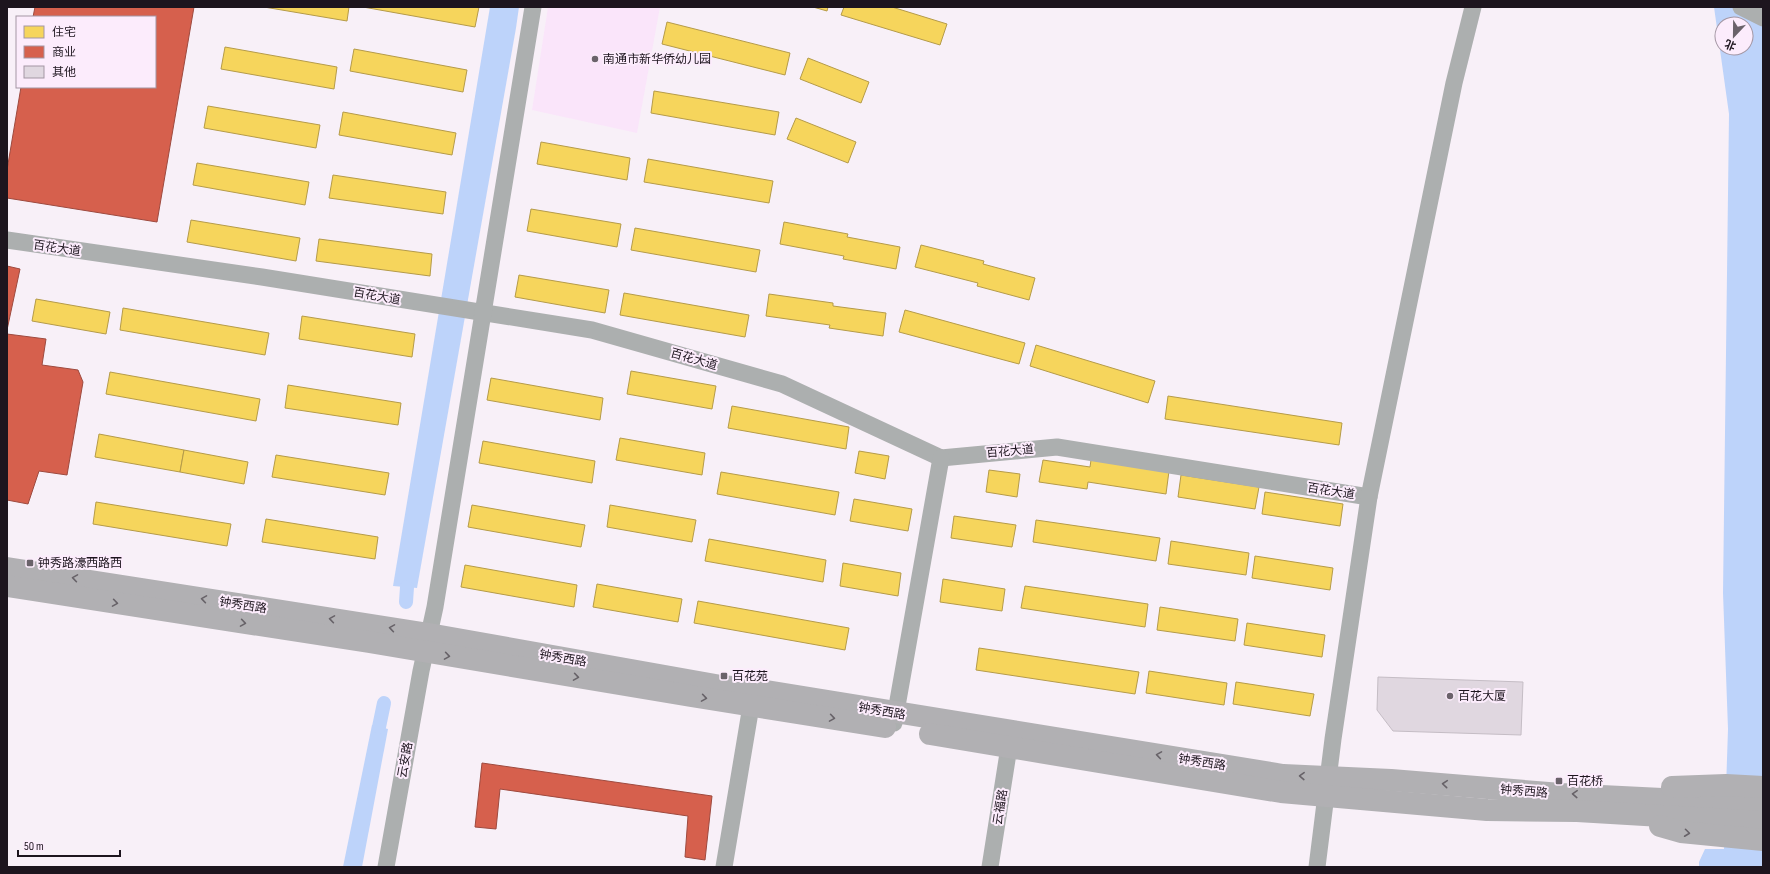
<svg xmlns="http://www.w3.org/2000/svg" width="1770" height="874" viewBox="0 0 1770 874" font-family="'Sofia Sans Condensed','Noto Sans SC',sans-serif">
  <rect width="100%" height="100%" fill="#f8f0f8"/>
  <path fill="#fae5fa" d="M 548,7 L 660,7 L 637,133 L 532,110 Z"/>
  <g fill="#bdd3fa" fill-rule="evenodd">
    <path d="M 490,7 L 519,7 L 516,28 L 417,588 L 393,586 Z"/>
    <path d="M 1714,7 L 1763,7 L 1763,867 L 1699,867 L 1699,862 L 1705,849 L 1724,849 L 1728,729 L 1723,593 L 1729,114 ZM 1722,24 L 1746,24 L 1746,48 L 1722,48 Z"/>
    <path d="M 372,725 L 388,729 L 362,867 L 343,867 Z"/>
  </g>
  <g fill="#f6d55c" stroke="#b59b49">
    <path d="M 264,7 L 349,7 L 347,21 Z"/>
    <path d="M 363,7 L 479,7 L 475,27 Z"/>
    <path d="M 813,7 L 828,7 L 827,11 Z"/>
    <path d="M 844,7 L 892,7 L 947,24 L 940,45 L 841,15 Z"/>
    <path d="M 667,22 L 790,53 L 785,75 L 662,44 Z"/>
    <path d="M 225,47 L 337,67 L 334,89 L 221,69 Z"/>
    <path d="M 354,49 L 467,70 L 463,92 L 350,71 Z"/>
    <path d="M 808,58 L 869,82 L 861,103 L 800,79 Z"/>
    <path d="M 654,91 L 779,112 L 775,135 L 651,113 Z"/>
    <path d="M 208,106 L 320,125 L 316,148 L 204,128 Z"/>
    <path d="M 343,112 L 456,133 L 452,155 L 339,135 Z"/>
    <path d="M 796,118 L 856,142 L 848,163 L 787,139 Z"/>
    <path d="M 541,142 L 630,158 L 627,180 L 537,164 Z"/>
    <path d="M 648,159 L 773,181 L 769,203 L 644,182 Z"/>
    <path d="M 197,163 L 309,182 L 305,205 L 193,185 Z"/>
    <path d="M 333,175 L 446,192 L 443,214 L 329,198 Z"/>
    <path d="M 531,209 L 621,224 L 617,247 L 527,231 Z"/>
    <path d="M 191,220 L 300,238 L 296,261 L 187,242 Z"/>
    <path d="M 784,222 L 848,234 L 847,237 L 900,247 L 896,269 L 843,259 L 844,256 L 780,244 Z"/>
    <path d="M 635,228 L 760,250 L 756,272 L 631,250 Z"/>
    <path d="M 319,239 L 432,254 L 430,276 L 316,261 Z"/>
    <path d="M 921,245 L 984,261 L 983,264 L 1035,278 L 1029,300 L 977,286 L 978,283 L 915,267 Z"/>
    <path d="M 519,275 L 609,290 L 605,313 L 515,297 Z"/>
    <path d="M 624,293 L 749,315 L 745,337 L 620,315 Z"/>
    <path d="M 769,294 L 833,303 L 833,306 L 886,313 L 883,336 L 829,328 L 830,325 L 766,316 Z"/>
    <path d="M 36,299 L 110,312 L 106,334 L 32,321 Z"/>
    <path d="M 123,308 L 269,333 L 265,355 L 120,330 Z"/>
    <path d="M 905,310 L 1025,343 L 1019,364 L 899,332 Z"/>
    <path d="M 302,316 L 415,334 L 412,357 L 299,339 Z"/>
    <path d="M 1036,345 L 1155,381 L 1148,403 L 1030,366 Z"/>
    <path d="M 631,371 L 716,386 L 712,409 L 627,394 Z"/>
    <path d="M 110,372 L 260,399 L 256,421 L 106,394 Z"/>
    <path d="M 491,378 L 603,398 L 600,420 L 487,400 Z"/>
    <path d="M 288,385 L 401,403 L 398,425 L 285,408 Z"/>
    <path d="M 1168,396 L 1342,423 L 1339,445 L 1165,419 Z"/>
    <path d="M 732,406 L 849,427 L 846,449 L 728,428 Z"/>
    <path d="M 99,434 L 184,450 L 180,472 L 95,457 Z"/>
    <path d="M 620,438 L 705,453 L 702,475 L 616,460 Z"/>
    <path d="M 483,441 L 595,461 L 592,483 L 479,463 Z"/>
    <path d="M 184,450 L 248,462 L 244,484 L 180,472 Z"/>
    <path d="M 859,451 L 889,456 L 885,479 L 855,473 Z"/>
    <path d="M 276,455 L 389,473 L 385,495 L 272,477 Z"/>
    <path d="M 1043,460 L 1090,467 L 1091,460 L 1169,471 L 1166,494 L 1088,482 L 1087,489 L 1039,482 Z"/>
    <path d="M 989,470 L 1020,474 L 1017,497 L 986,492 Z"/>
    <path d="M 721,472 L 839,492 L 835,515 L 717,494 Z"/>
    <path d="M 1181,475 L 1259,487 L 1255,509 L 1178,497 Z"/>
    <path d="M 1265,492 L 1343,504 L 1340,526 L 1262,514 Z"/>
    <path d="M 854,499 L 912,509 L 908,531 L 850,521 Z"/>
    <path d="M 96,502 L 231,524 L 227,546 L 93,524 Z"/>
    <path d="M 472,505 L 585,525 L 581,547 L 468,527 Z"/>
    <path d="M 610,505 L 696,520 L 692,542 L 607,527 Z"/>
    <path d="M 954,516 L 1016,525 L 1012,547 L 951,538 Z"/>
    <path d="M 266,519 L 378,537 L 375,559 L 262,542 Z"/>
    <path d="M 1036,520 L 1160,538 L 1156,561 L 1033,542 Z"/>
    <path d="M 709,539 L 826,560 L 823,582 L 705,561 Z"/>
    <path d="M 1171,541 L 1249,553 L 1246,575 L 1168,564 Z"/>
    <path d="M 1255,556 L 1333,568 L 1330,590 L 1252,578 Z"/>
    <path d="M 843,563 L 901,573 L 898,596 L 840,586 Z"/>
    <path d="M 465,565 L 577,585 L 574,607 L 461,587 Z"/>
    <path d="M 943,579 L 1005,589 L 1002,611 L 940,602 Z"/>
    <path d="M 597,584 L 682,599 L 678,622 L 593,607 Z"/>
    <path d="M 1025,586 L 1148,604 L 1145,627 L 1021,608 Z"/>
    <path d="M 698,601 L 849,628 L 845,650 L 694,623 Z"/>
    <path d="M 1160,607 L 1238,619 L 1235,641 L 1157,630 Z"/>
    <path d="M 1247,623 L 1325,635 L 1322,657 L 1244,645 Z"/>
    <path d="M 979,648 L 1139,672 L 1135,694 L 976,670 Z"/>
    <path d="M 1149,671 L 1227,683 L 1224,705 L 1146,693 Z"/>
    <path d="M 1236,682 L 1314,694 L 1310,716 L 1233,704 Z"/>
  </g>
  <g fill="#d6604d" stroke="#9e4a3f">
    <path d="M 35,7 L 194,7 L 157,222 L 7,198 L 7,170 L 21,87 L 155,87 L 155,17 L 33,17 Z"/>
    <path d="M 7,266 L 20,269 L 7,330 Z"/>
    <path d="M 7,334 L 46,339 L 42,365 L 78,370 L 83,382 L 67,475 L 39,471 L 28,504 L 7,500 Z"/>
    <path d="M 482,763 L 712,796 L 705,860 L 685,857 L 688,816 L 500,789 L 496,829 L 475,827 Z"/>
  </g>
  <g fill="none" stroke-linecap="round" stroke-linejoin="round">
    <g stroke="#bdd3fa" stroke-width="14">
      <path d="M 406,602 L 407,587"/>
      <path d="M 379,727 L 384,703"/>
    </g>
  </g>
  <path fill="#e0d7e0" stroke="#c5bdc5" d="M 1378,677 L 1523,682 L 1521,735 L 1393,731 L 1377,710 Z"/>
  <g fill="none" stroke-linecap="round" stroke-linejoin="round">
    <g stroke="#acafaf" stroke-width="17">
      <path d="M 1741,7 L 1763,18"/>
      <path d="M 7,240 L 262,277 L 592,330 L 782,384 L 941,458 L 1057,447 L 1369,497"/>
      <path d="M 894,723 L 941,458"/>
      <path d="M 386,867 L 421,671 L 435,607 L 533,7"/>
      <path d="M 724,867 L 753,694"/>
      <path d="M 990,867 L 1009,747"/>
      <path d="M 1317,867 L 1333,739 L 1369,497 L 1454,83 L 1473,7"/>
    </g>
    <g stroke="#b1b0b3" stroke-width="22">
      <path d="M 7,568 L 429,634 L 721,686 L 754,689 L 1283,775 L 1391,780 L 1561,794 L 1763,804"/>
      <path d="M 7,586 L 369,642 L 691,696 L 885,727"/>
      <path d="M 930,734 L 1281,792 L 1487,810 L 1577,811 L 1763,822"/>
      <path d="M 1672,787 L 1726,785 L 1763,787"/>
      <path d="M 1660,826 L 1681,832 L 1763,840"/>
    </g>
  </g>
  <defs><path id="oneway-chevron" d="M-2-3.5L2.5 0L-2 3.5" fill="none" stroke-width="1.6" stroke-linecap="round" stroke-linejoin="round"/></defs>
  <g stroke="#676268">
    <use href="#oneway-chevron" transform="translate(75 578) rotate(-171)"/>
    <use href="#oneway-chevron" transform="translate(204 599) rotate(-171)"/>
    <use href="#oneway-chevron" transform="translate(115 603) rotate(9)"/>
    <use href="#oneway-chevron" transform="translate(332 619) rotate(-171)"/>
    <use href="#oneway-chevron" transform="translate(243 623) rotate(9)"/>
    <use href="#oneway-chevron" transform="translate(392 628) rotate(-171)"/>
    <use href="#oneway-chevron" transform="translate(447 656) rotate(9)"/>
    <use href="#oneway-chevron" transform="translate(576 677) rotate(9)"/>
    <use href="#oneway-chevron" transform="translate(704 698) rotate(9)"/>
    <use href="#oneway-chevron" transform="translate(832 718) rotate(9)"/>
    <use href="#oneway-chevron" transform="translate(1159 755) rotate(-171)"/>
    <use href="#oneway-chevron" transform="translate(1302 776) rotate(-178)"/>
    <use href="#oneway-chevron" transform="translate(1445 784) rotate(-175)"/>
    <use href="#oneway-chevron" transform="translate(1575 794) rotate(-177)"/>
    <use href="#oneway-chevron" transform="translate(1687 833) rotate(7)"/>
  </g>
  <g fill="#6a626a" stroke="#fcecfc" stroke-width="1.5">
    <circle cx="595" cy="59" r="4"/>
    <rect x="26" y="559" width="8" height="8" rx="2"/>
    <rect x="720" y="672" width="8" height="8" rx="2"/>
    <circle cx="1450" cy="696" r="4"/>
    <rect x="1555" y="777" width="8" height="8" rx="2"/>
  </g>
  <g text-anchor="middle" stroke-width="4" stroke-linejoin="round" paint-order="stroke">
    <g font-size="12" fill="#1d151e" stroke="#fcecfc" text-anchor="start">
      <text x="603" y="63">南通市新华侨幼儿园</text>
      <text x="38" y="567">钟秀路濠西路西</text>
      <text x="732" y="680">百花苑</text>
      <text x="1458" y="700">百花大厦</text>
      <text x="1567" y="785">百花桥</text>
    </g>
    <g font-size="12" fill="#1d151e" stroke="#fcecfc">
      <text transform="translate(57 248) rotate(8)" y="4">百花大道</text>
      <text transform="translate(377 296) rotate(10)" y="4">百花大道</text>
      <text transform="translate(694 359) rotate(16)" y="4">百花大道</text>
      <text transform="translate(1010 451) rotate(-5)" y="4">百花大道</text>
      <text transform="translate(1331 491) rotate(9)" y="4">百花大道</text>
      <text transform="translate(243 605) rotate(9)" y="4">钟秀西路</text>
      <text transform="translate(563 658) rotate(10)" y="4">钟秀西路</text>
      <text transform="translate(882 711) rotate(10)" y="4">钟秀西路</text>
      <text transform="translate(405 760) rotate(-80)" y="4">云安路</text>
      <text transform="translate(1202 762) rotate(9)" y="4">钟秀西路</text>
      <text transform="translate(1524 791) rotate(5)" y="4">钟秀西路</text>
      <text transform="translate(1000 807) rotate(-81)" y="4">云福路</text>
    </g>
  </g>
  <rect width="1770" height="874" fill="none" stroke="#1d151e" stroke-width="16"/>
  <rect x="16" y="16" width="140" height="72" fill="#fcecfc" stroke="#a396a3"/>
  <rect x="24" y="26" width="20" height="12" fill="#f6d55c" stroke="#a396a3"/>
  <text x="52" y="36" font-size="12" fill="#1d151e">住宅</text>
  <rect x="24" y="46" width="20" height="12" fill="#d6604d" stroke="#a396a3"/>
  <text x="52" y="56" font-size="12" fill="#1d151e">商业</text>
  <rect x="24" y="66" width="20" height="12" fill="#e0d7e0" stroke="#a396a3"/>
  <text x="52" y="76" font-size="12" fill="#1d151e">其他</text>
  <g transform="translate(1734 36) rotate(202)"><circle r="19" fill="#fcecfc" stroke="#a396a3"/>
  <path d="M0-3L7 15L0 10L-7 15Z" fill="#6a626a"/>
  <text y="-6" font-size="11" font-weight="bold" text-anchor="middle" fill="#1d151e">北</text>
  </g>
  <path d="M18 850v6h102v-6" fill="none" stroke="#1d151e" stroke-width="2"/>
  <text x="24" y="850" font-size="12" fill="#1d151e" stroke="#fcecfc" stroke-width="3" paint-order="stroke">50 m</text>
</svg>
